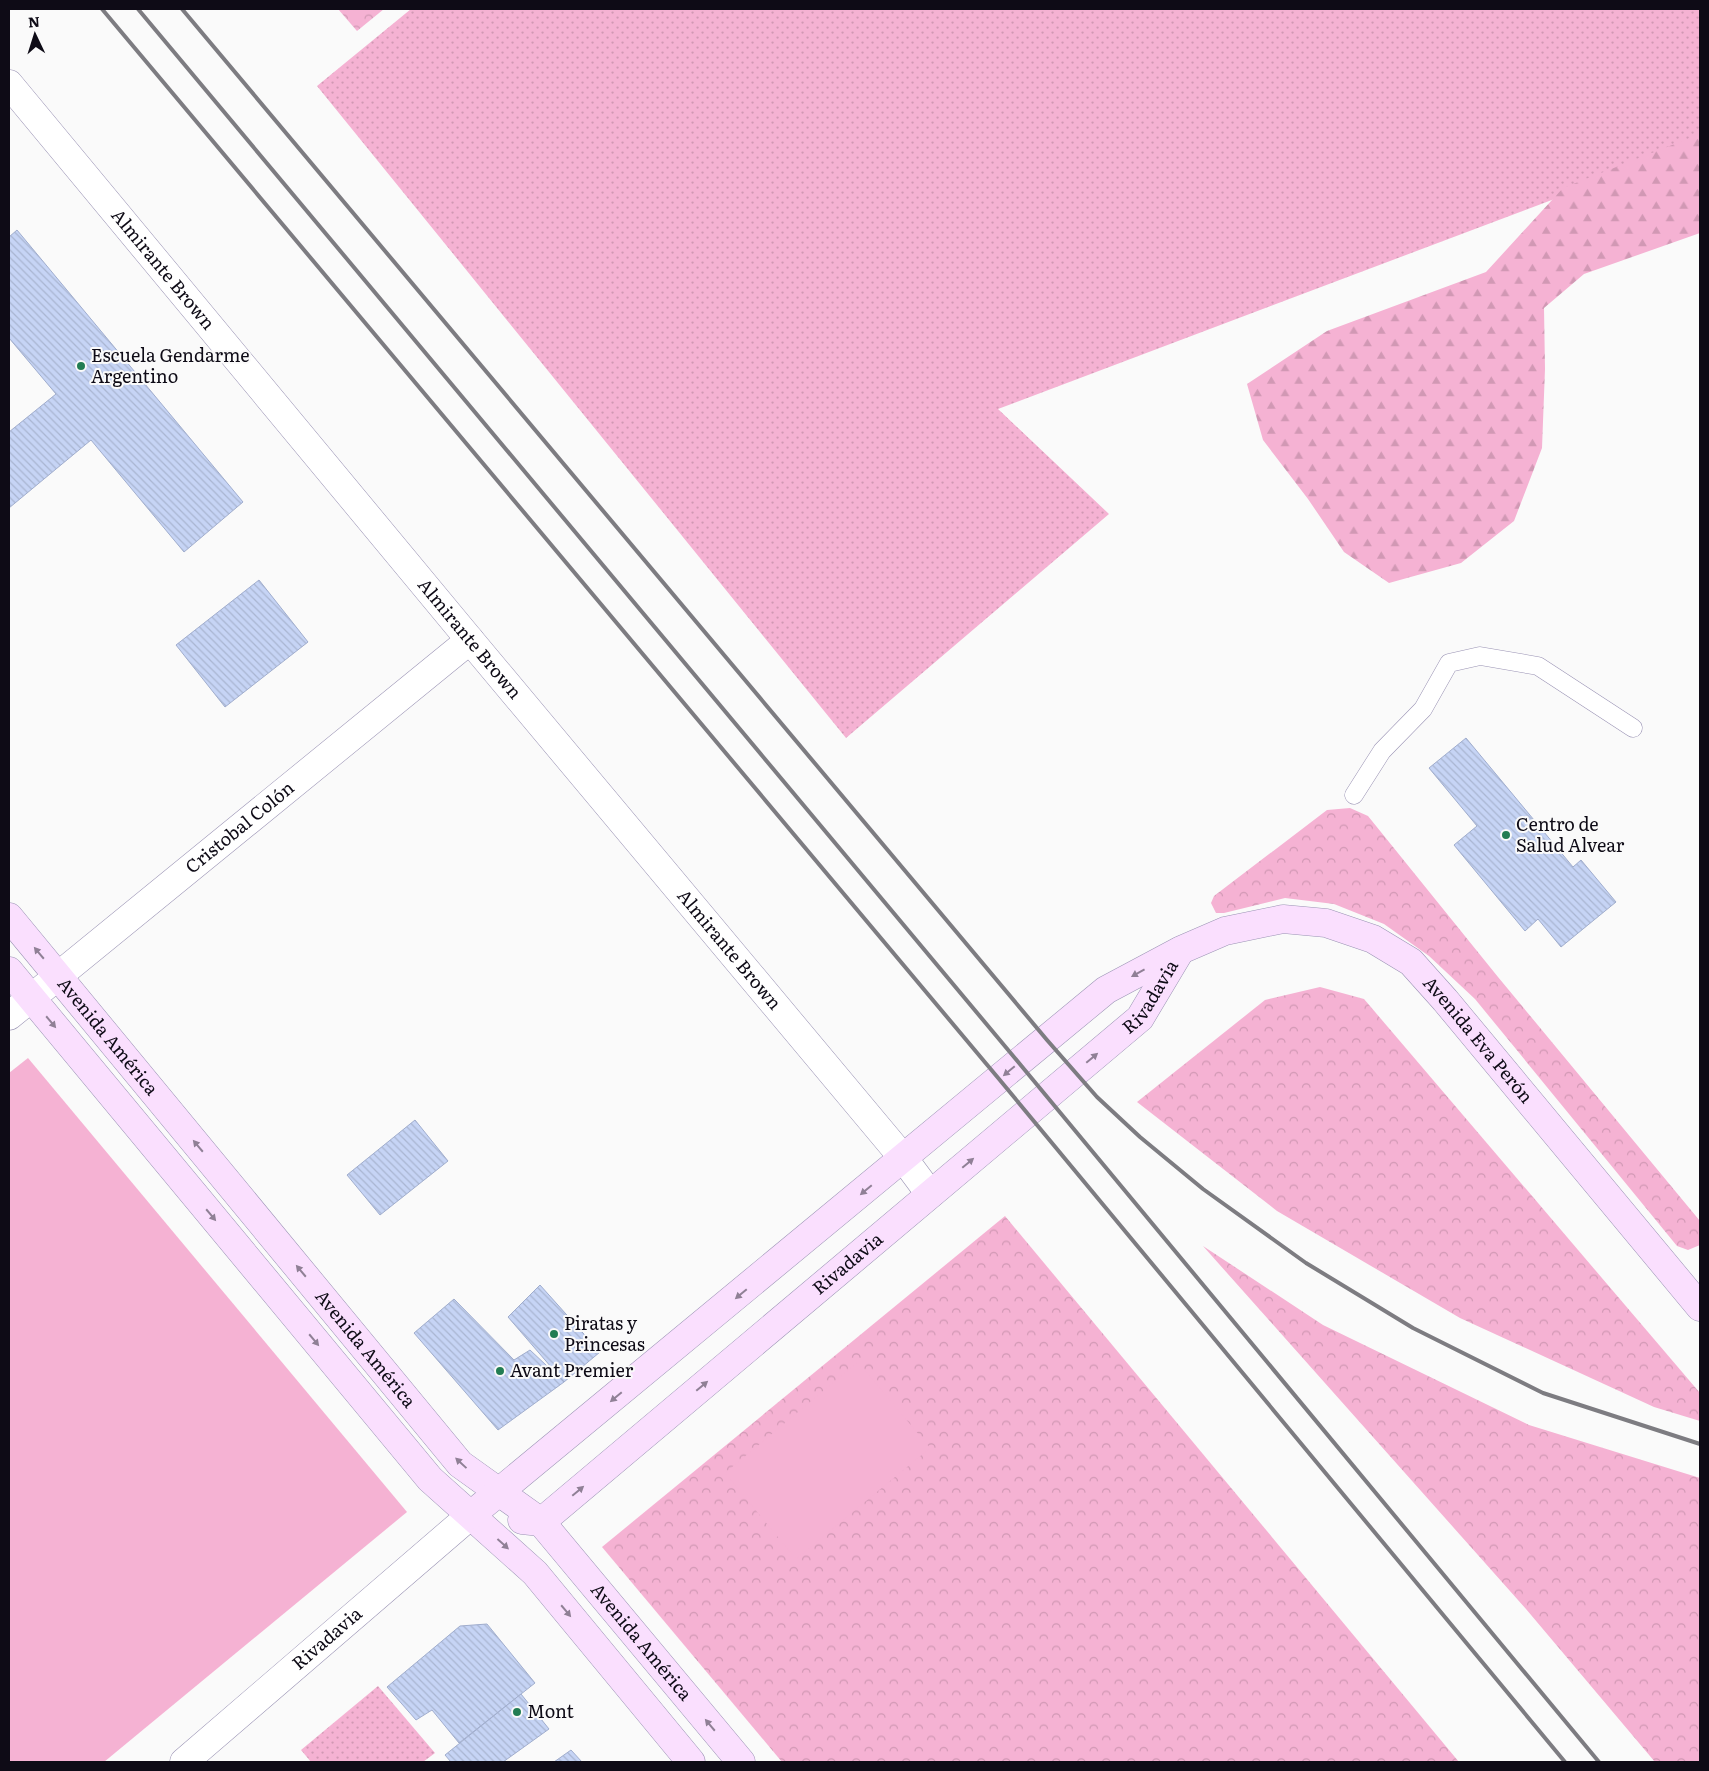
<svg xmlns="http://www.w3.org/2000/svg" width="1709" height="1771" viewBox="0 0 1709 1771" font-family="Literata,serif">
  <defs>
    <pattern id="grass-dots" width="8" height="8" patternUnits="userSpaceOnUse" patternTransform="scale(1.25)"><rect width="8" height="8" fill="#f5b2d3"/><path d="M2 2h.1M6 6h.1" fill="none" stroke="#d198b4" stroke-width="1.8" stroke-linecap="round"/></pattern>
    <pattern id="forest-firs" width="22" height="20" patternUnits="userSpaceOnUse" patternTransform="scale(1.25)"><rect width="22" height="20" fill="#f5b2d3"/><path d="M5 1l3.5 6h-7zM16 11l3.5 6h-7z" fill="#d198b4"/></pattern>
    <pattern id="park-crowns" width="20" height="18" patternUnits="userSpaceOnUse" patternTransform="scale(1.25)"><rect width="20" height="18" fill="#f5b2d3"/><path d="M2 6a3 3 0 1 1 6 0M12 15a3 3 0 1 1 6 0" fill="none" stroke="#d198b4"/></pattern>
    <pattern id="building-back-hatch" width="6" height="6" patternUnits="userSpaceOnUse" patternTransform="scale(1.25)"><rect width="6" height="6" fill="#c6d4f5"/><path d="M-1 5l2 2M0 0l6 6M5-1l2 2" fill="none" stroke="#a9b5d1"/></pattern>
  </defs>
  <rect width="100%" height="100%" fill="#fafafa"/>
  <g fill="url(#grass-dots)">
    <path d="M 411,9 L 1700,9 L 1700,144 L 998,409 L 1109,514 L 846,738 L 317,86 Z"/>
    <path d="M 378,1686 L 435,1753 L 423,1762 L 311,1762 L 301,1750 Z"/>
  </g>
  <path fill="url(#forest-firs)" d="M 1700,134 L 1700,233 L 1584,274 L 1544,308 L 1545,369 L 1542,448 L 1514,521 L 1461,563 L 1389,583 L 1344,552 L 1308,499 L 1263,440 L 1247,384 L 1327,331 L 1486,272 L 1563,188 Z"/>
  <g fill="url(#park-crowns)">
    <path d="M 338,9 L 384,9 L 357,31 Z"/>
    <path d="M 1350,808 L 1368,816 L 1498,977 L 1700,1221 L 1700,1245 L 1688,1250 L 1677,1246 L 1475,999 L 1429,956 L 1384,924 L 1334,904 L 1285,898 L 1224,913 L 1216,913 L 1211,903 L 1214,896 L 1327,810 Z"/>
    <path d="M 1320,987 L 1364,999 L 1700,1393 L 1700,1421 L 1654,1407 L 1460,1318 L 1277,1211 L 1137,1102 L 1265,1000 Z"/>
    <path d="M 1005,1216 L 1459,1762 L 782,1762 L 602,1547 Z"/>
    <path d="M 1203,1246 L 1323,1325 L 1529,1425 L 1700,1478 L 1700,1762 L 1655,1762 L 1526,1609 Z"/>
  </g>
  <g fill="#f5b2d3">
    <path d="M 28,1058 L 407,1512 L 104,1762 L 9,1762 L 9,1073 Z"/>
    <path d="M 858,1362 L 930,1448 L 796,1559 L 725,1473 Z"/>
  </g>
  <g fill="url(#building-back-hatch)" stroke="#a0adcd">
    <path d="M 17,230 L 243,502 L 184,552 L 91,440 L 9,508 L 9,432 L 56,394 L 9,338 L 9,237 Z"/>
    <path d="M 259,580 L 308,642 L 225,707 L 176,645 Z"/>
    <path d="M 1466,738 L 1573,867 L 1581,860 L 1616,902 L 1561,947 L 1538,919 L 1525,931 L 1454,845 L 1477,826 L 1429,768 Z"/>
    <path d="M 415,1120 L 448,1161 L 380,1215 L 347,1175 Z"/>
    <path d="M 540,1285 L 600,1352 L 564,1382 L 508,1317 Z"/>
    <path d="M 454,1299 L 514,1360 L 530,1350 L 564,1382 L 498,1430 L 414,1333 Z"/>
    <path d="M 487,1624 L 535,1683 L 459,1743 L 432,1710 L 416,1720 L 387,1687 L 460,1626 Z"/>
    <path d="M 521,1694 L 549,1729 L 503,1762 L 451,1762 L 445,1755 Z"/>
    <path d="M 571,1750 L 582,1762 L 554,1762 Z"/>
  </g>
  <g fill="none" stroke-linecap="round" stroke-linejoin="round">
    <g stroke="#9a93b4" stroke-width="19">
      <path id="service" d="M 1354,795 L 1382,751 L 1423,709 L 1449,663 L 1480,656 L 1538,666 L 1633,728"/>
    </g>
    <g stroke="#9a93b4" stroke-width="29">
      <g id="minor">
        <path id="s1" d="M 9,84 L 470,640 L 904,1159 L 930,1194"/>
        <path id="s2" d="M 9,1016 L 470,640"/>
        <path id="s3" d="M 184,1762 L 471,1515"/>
      </g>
    </g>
    <g stroke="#9a93b4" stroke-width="29">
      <g id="secondary">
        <path id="s4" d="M 9,917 L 460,1464 L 541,1522 L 741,1762"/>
        <path d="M 9,971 L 430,1479 L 535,1573 L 691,1762"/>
        <path id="s5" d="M 471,1515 L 1106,990 L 1181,950 L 1225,931 L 1283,919 L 1326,923 L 1373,939 L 1411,962 L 1445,1000 L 1700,1307"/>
        <path id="s6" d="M 522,1520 L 541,1522 L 1140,1018 L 1180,951"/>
      </g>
    </g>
    <use href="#service" stroke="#fff" stroke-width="18"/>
    <use href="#minor" stroke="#fff" stroke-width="28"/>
    <use href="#secondary" stroke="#fadffe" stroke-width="28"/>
    <g stroke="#7d7c81" stroke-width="4">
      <path d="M 102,9 L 999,1079 L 1565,1762"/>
      <path d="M 138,9 L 1019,1063 L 1599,1762"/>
      <path d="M 182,9 L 1047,1040 L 1097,1097 L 1140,1137 L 1203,1189 L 1306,1263 L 1413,1328 L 1543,1393 L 1700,1444"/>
    </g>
  </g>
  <defs><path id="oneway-solid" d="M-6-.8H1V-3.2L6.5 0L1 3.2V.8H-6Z" transform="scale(1.25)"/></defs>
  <g fill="#908096">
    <use href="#oneway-solid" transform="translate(39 953) rotate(-130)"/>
    <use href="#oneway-solid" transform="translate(1138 973) rotate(151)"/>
    <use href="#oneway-solid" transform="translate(51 1022) rotate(50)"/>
    <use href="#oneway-solid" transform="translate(1092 1058) rotate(-40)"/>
    <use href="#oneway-solid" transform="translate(1009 1071) rotate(140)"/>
    <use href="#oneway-solid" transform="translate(198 1146) rotate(-130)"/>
    <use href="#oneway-solid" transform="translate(968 1163) rotate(-40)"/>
    <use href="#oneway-solid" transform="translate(866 1190) rotate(140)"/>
    <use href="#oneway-solid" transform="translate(211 1215) rotate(50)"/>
    <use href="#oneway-solid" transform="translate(301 1271) rotate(-130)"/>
    <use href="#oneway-solid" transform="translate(741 1294) rotate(140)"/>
    <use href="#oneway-solid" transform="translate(314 1340) rotate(50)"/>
    <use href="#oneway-solid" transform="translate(702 1386) rotate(-40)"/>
    <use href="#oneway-solid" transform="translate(616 1397) rotate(140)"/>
    <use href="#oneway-solid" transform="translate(461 1463) rotate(-137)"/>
    <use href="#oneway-solid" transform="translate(578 1491) rotate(-40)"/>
    <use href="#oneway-solid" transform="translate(503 1544) rotate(42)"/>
    <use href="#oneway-solid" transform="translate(566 1611) rotate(50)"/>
    <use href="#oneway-solid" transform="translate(710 1725) rotate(-130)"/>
  </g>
  <g fill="#227d53" stroke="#fafafa" stroke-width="2">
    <circle cx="81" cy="366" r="5"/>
    <circle cx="1506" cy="835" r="5"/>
    <circle cx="554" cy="1334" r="5"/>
    <circle cx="500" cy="1371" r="5"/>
    <circle cx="517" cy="1712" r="5"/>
  </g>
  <g text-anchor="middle" stroke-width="4" stroke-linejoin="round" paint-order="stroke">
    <g font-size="18" fill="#0e0b16" stroke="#fafafa">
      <text dy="6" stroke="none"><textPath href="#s1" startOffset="241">Almirante Brown</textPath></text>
      <text dy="6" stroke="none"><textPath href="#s1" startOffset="721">Almirante Brown</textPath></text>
      <text dy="6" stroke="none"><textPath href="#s2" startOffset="298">Cristobal Colón</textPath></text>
      <text dy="6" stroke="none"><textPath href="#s1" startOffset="1126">Almirante Brown</textPath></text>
      <text dy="6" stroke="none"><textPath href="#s6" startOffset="825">Rivadavia</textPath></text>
      <text dy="6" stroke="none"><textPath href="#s4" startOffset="155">Avenida América</textPath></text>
      <text dy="6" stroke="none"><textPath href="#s5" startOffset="1256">Avenida Eva Perón</textPath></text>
      <text dy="6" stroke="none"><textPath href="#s6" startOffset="420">Rivadavia</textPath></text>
      <text dy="6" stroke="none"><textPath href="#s4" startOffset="560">Avenida América</textPath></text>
      <text dy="6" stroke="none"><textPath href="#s3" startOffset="189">Rivadavia</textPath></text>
      <text dy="6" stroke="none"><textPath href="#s4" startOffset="965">Avenida América</textPath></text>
    </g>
    <g font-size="18" fill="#0e0b16" stroke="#fafafa" text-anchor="start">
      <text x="91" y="362">Escuela Gendarme<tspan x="91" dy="21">Argentino</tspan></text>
      <text x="1516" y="831">Centro de<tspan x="1516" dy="21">Salud Alvear</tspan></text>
      <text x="564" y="1330">Piratas y<tspan x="564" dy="21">Princesas</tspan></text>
      <text x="510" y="1377">Avant Premier</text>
      <text x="527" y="1718">Mont</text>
    </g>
  </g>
  <rect width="1709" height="1771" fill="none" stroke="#0e0b16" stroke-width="20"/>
  <g transform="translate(35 35) rotate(356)" stroke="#fafafa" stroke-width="4" paint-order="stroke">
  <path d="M0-4L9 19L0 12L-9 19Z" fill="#0e0b16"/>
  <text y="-8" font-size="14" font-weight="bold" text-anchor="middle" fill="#0e0b16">N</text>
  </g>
</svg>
